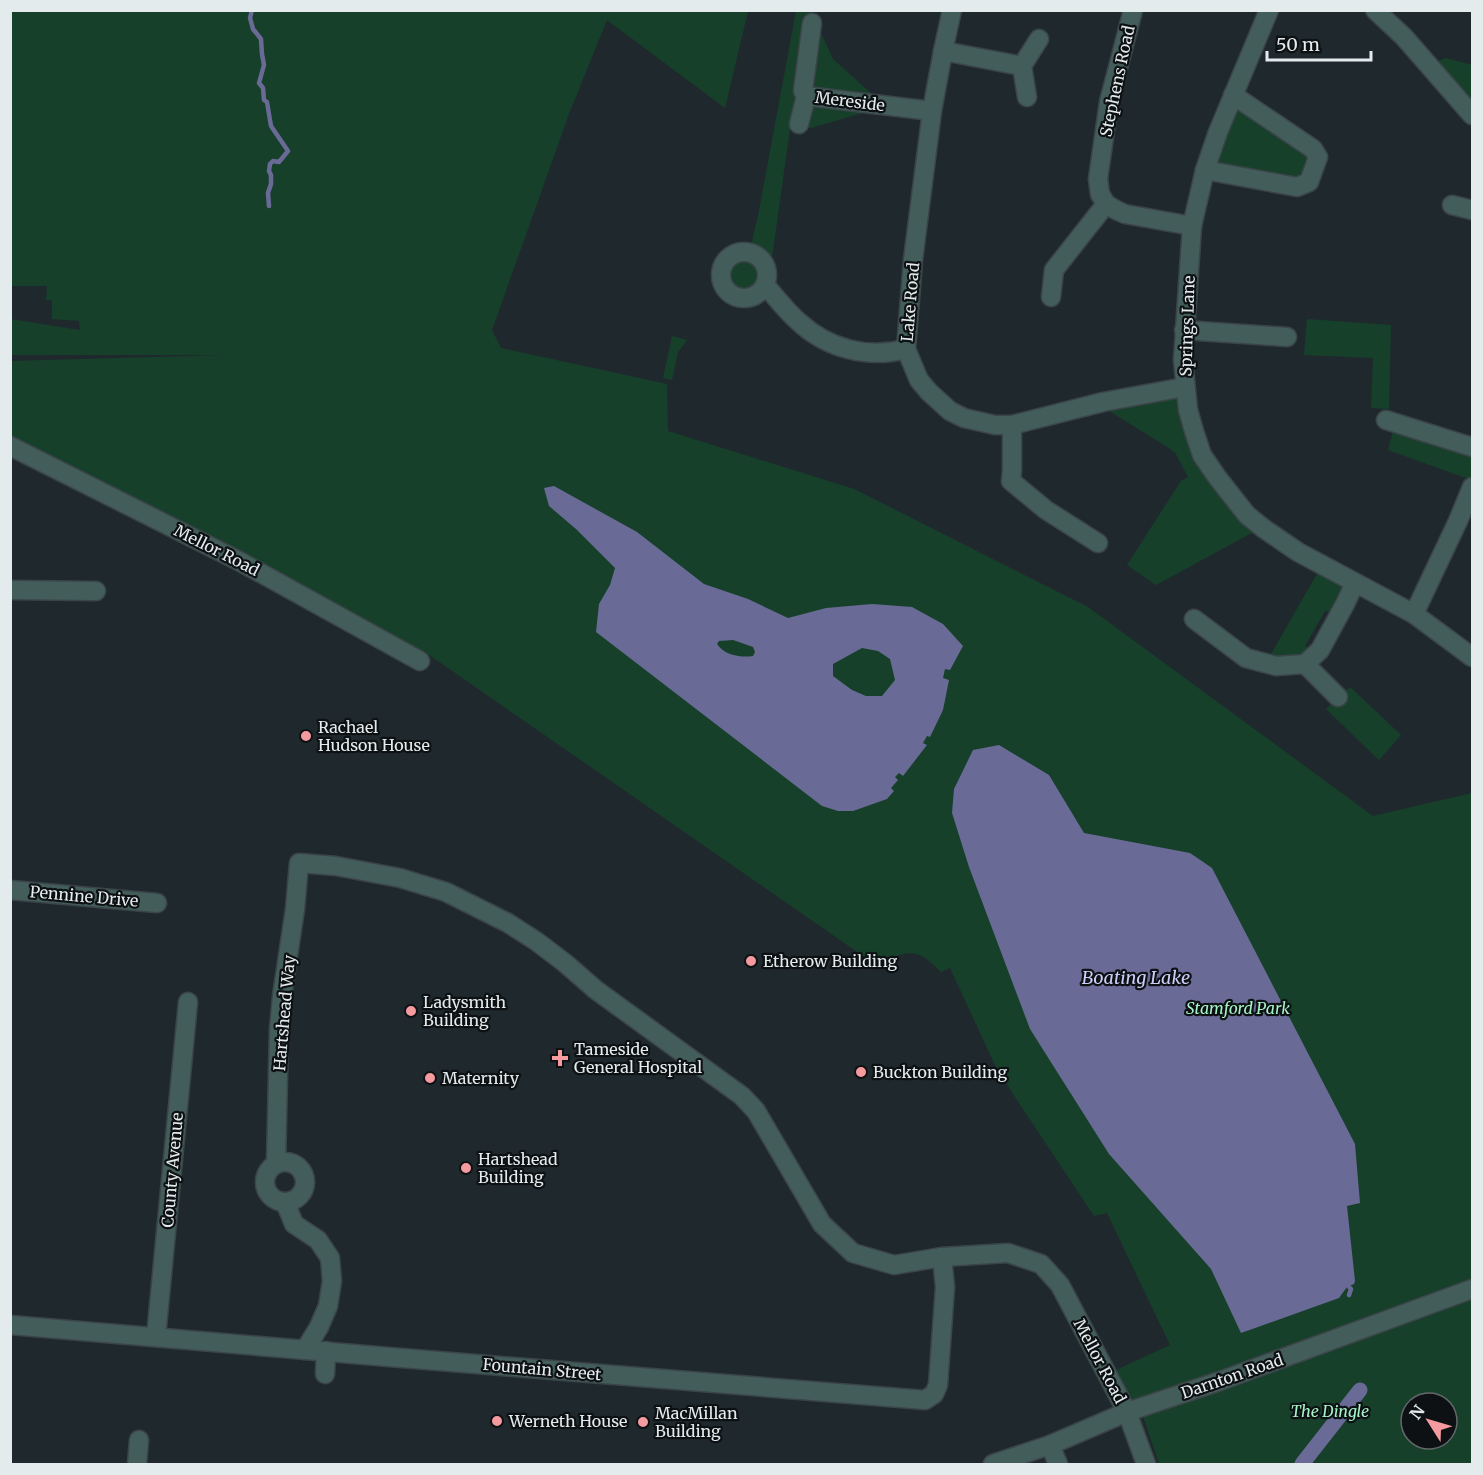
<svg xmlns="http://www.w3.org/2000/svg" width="1483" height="1475" viewBox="0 0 1483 1475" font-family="Merriweather,serif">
  <rect width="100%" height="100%" fill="#1f292d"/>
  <g fill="#17402b" fill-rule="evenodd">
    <path d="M 11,11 L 748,11 L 725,108 L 607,20 L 570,111 L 492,330 L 501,348 L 667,384 L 668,431 L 854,489 L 1088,607 L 1373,816 L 1472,793 L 1472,1464 L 1159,1464 L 1141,1410 L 1123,1386 L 1116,1370 L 1170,1345 L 1107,1213 L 1094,1216 L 1013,1094 L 994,1063 L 950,968 L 941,972 C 917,947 906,948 879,967 L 422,650 L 11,445 L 11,361 L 224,355 L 11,355 L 10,319 L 80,330 L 79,321 L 52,319 L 52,300 L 46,300 L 47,286 L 11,286 ZM 1411,1403 L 1447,1403 L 1447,1439 L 1411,1439 Z"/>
    <path d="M 796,11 L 811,11 L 833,59 L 873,95 L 873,110 L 811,128 L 799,124 L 790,129 L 772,258 C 770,262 767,266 766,270 C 765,278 766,285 759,291 C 755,296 748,298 742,298 C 718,296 713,259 738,253 C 743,251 748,252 752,253 L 751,245 L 758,216 Z"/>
    <path d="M 1446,58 L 1472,65 L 1472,115 L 1429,64 Z"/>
    <path d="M 1233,95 L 1313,149 L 1309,182 L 1205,170 Z"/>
    <path d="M 1307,319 L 1391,325 L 1389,409 L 1371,408 L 1373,358 L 1304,355 Z"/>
    <path d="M 672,336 L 687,340 L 678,352 L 672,380 L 663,378 Z"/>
    <path d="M 1185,387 L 1194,431 L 1263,528 L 1248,535 L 1156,585 L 1127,565 L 1181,481 L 1188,477 L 1176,454 L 1169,448 L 1106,409 Z"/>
    <path d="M 1395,423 L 1472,447 L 1472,485 L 1466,478 L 1388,450 Z"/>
    <path d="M 1322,565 L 1355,583 L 1340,613 L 1325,611 L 1305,646 L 1315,654 L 1264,663 L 1271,654 Z"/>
    <path d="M 1350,687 L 1401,735 L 1379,760 L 1326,709 L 1338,697 Z"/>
  </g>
  <g fill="#696a96" fill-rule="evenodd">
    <path d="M 554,486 L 637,532 L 704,584 L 748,599 L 788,618 L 826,608 L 872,604 L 912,607 L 943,624 L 963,646 L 950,670 L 945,669 L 943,678 L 949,680 L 943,710 L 930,737 L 927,736 L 923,743 L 927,745 L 903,776 L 899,773 L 895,777 L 898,780 L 891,788 L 894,791 L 887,799 L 853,811 L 838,811 L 822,806 L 596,632 L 599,604 L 610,585 L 615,568 L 576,529 L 549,506 L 544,488 ZM 733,640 L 753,647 L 755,652 L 753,656 C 741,658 724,655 717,644 L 719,641 ZM 862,648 L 878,651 L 890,659 L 895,680 L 882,696 L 866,696 L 852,690 L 833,676 L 833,664 Z"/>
    <path d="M 999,745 L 1049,775 L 1084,833 L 1190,853 L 1212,868 L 1355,1144 L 1360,1203 L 1347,1206 L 1355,1281 L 1354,1284 L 1347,1287 L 1339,1298 L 1241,1333 L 1211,1269 L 1109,1154 L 1030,1029 L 969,867 L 952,813 L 954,789 L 973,750 Z"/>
  </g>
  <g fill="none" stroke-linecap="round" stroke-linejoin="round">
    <g stroke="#696a96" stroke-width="4.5">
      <path d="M 252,10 L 250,18 L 253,29 L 261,39 L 262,54 L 264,65 L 259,83 L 263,88 L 264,100 L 267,102 L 271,126 L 288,151 L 279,162 L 273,161 L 270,164 L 269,171 L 271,175 L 271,184 L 268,193 L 269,206"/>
      <path d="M 1348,1286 L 1351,1289 L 1349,1295"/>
    </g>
    <path stroke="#696a96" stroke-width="15" d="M 1302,1464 L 1360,1390"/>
    <g stroke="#3b4448" stroke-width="21">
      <g id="minor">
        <path d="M 952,10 L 943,51 L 932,111 L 913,260 L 906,349 L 919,380 L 929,392 L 950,411 L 964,418 L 995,425 L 1012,425 L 1103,402 L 1185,387"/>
        <path d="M 1133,10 L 1109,102 L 1098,179 L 1100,194 L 1106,204 L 1116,210 L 1125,214 L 1192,226"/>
        <path d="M 1269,10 L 1218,132 L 1205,170 L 1192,226 L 1183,360 L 1188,410 L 1194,431 L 1202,455 L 1217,477 L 1247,515 L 1263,528 L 1298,552 L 1414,614 L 1472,657"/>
        <path d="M 1375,10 L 1404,37 L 1472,115"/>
        <path d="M 812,23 L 803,91 L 806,96 L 932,111"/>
        <path d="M 943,51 L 1022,66"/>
        <path d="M 1027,97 L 1022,66 L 1039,39"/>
        <path d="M 799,124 L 806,96"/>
        <path d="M 1205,170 L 1297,187 L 1309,182 L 1318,157 L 1313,149 L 1233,95"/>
        <path d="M 1452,205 L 1472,210"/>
        <circle cx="744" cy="275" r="23"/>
        <path d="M 765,285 C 776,297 786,311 799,322 C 828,349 868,359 906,349"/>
        <path d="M 1051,297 L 1054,270 L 1106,204"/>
        <path d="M 1184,330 L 1287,337"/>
        <path d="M 1386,420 L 1472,447"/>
        <path d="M 1012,425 L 1012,471 L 1011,481 L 1046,510 L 1098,543"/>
        <path d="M 10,446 L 239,561 L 420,661"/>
        <path d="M 10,590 L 96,591"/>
        <path d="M 1414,614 L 1458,521 L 1472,487"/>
        <path d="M 1194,619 L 1246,658 L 1276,666 L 1305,664"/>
        <path d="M 1338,697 L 1305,664 L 1320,650 L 1345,604 L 1355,583"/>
        <path d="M 10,890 L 157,903"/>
        <circle cx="285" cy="1182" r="20"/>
        <path d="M 276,1164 L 279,1029 L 282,996 L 295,909 L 299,863 L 336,866 L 400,878 L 446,892 L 508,923 L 536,941 L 565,963 L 596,990 L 742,1096 L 756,1111 L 822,1224 L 853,1253 L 894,1265 L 942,1257 L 1008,1253 L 1041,1264 L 1060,1285 L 1127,1412 L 1146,1464"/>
        <path d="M 285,1202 L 294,1224 L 318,1240 L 330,1258 L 332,1281 L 328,1306 L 319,1327 L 305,1350"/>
        <path d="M 10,1325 L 389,1357 L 925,1400 L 934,1394 L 938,1385 L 945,1287 L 942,1257"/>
        <path d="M 156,1337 L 188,1002"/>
        <path d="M 325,1374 L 326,1351"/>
        <path d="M 1050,1445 L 1058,1464"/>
        <path d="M 137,1464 L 139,1440"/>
        <path d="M 993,1464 L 1050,1445 L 1127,1412 L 1220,1381 L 1472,1289"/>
      </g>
    </g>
    <use href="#minor" stroke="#435d5b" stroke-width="18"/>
  </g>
  <g fill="#f59b9f" stroke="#0d1113" stroke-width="2">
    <circle cx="306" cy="736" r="6"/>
    <circle cx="751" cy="961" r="6"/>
    <circle cx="411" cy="1011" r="6"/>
    <path d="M557 1049h6v6h6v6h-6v6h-6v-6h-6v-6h6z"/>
    <circle cx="861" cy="1072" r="6"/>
    <circle cx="430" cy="1078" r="6"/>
    <circle cx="466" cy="1168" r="6"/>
    <circle cx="497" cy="1421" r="6"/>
    <circle cx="643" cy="1422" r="6"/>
  </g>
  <g text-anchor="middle" stroke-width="4.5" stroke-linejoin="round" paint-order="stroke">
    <g font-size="16" fill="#e4ebed" stroke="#0d1113">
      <text transform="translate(1117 81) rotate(-78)" y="6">Stephens Road</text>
      <text transform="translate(850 101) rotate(7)" y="6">Mereside</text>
      <text transform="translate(910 302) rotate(-85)" y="6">Lake Road</text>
      <text transform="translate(1187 326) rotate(-88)" y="6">Springs Lane</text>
      <text transform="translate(217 550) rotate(27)" y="6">Mellor Road</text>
      <text transform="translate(84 896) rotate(5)" y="6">Pennine Drive</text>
      <text transform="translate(284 1013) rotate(-85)" y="6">Hartshead Way</text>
      <text transform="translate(172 1170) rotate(-85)" y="6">County Avenue</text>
      <text transform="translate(1100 1361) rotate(62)" y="6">Mellor Road</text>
      <text transform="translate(542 1369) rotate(5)" y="6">Fountain Street</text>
      <text transform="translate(1232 1376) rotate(-19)" y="6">Darnton Road</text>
    </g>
    <g font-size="16" fill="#e4ebed" stroke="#0d1113" text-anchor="start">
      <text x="318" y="733">Rachael<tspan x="318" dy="18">Hudson House</tspan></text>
      <text x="763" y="967">Etherow Building</text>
      <text x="423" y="1008">Ladysmith<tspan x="423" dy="18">Building</tspan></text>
      <text x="574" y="1055">Tameside<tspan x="574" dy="18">General Hospital</tspan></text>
      <text x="873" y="1078">Buckton Building</text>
      <text x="442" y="1084">Maternity</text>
      <text x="478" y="1165">Hartshead<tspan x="478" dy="18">Building</tspan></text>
      <text x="655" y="1419">MacMillan<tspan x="655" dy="18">Building</tspan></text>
      <text x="509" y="1427">Werneth House</text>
    </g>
    <g font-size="16" font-style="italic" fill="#a6f4c8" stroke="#0d1113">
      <text x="1238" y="1014">Stamford Park</text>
      <text x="1330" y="1417">The Dingle</text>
    </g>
    <g font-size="18" font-style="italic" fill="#cdcffa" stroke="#0d1113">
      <text x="1136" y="984">Boating Lake</text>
    </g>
  </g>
  <rect width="1483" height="1475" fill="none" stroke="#e4ebed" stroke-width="24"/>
  <g transform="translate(1429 1421) rotate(307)"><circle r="28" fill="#0d1113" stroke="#63686a" stroke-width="1.5"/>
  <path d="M0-4.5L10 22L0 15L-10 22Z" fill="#f59b9f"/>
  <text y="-9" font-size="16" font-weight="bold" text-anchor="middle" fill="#e4ebed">N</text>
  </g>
  <path d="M1267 51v9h104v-9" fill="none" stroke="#e4ebed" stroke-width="3"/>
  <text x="1276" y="51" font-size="18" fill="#e4ebed" stroke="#0d1113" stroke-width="4.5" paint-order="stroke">50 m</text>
</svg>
